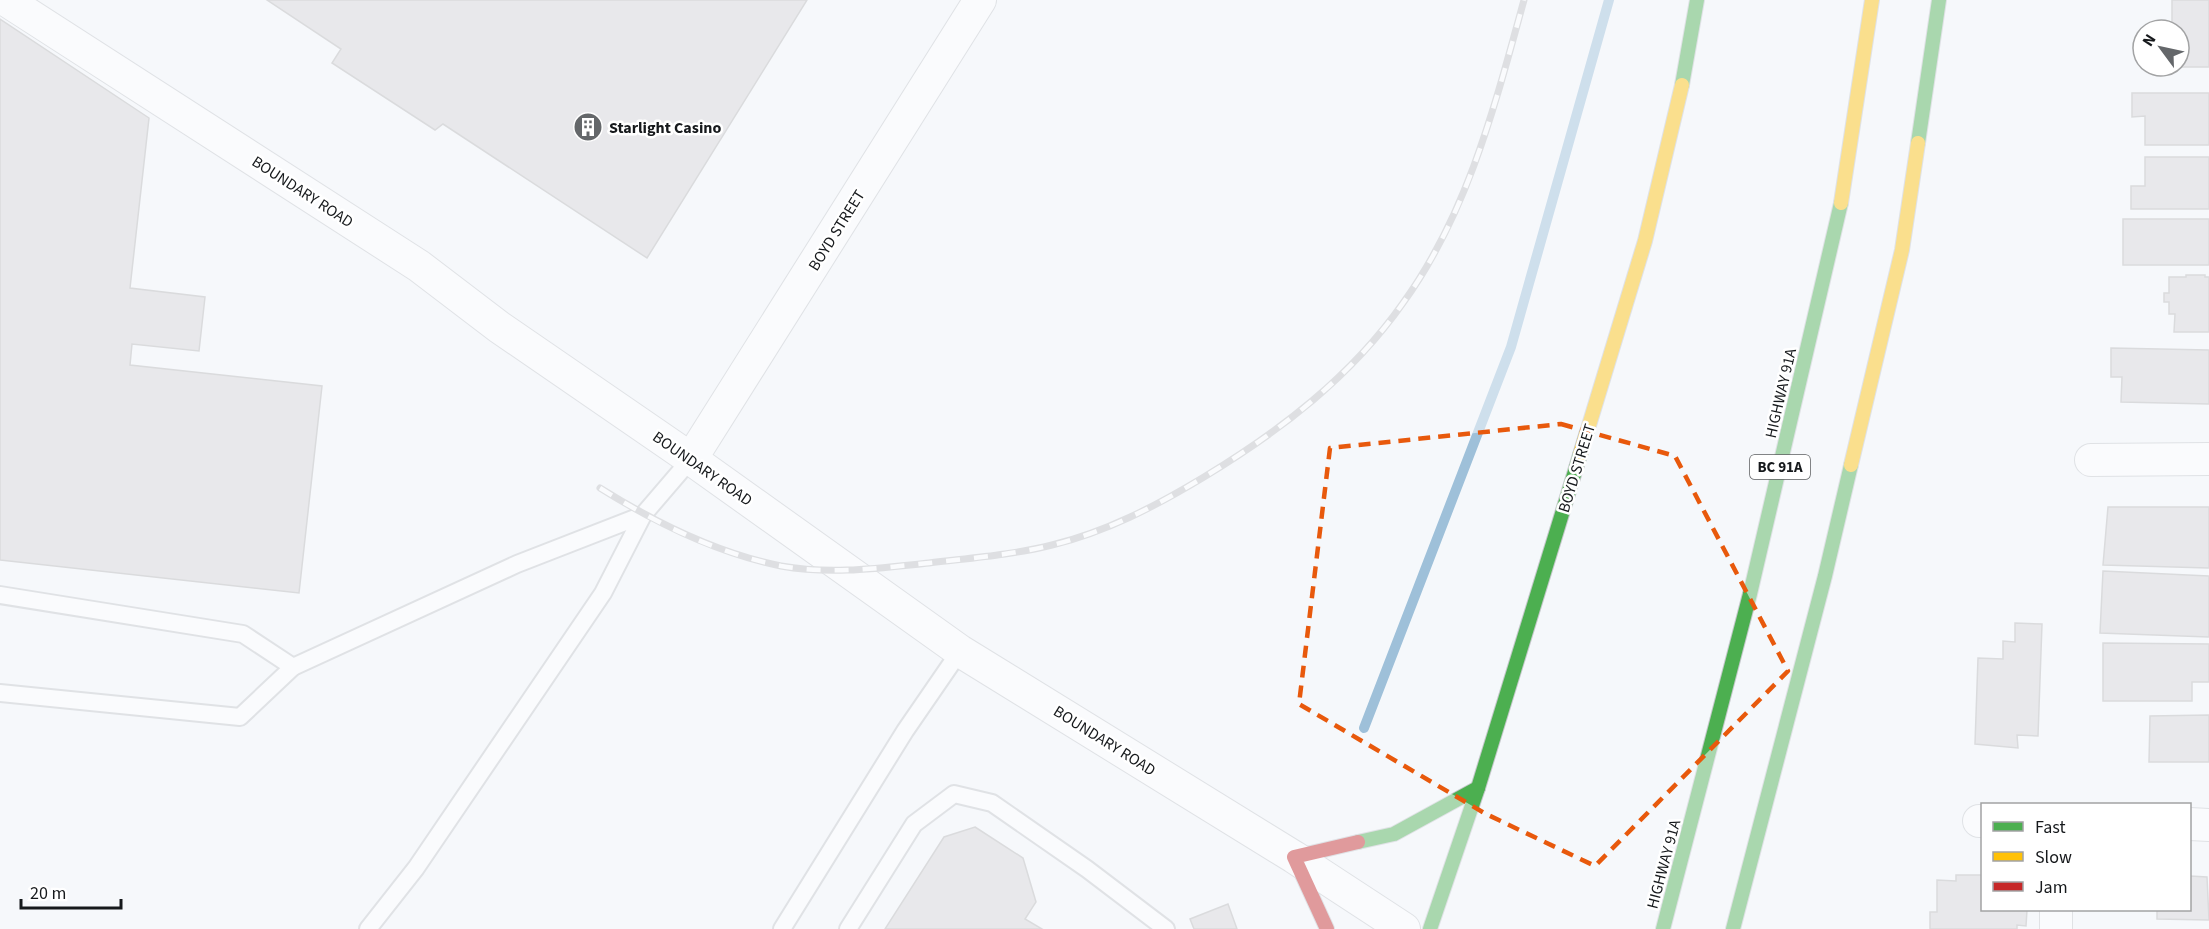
<svg xmlns="http://www.w3.org/2000/svg" width="2209" height="929" viewBox="0 0 2209 929" font-family="'Source Sans 3',sans-serif">
  <rect width="100%" height="100%" fill="#f5f8fb"/>
  <g fill="none" stroke-linecap="round" stroke-linejoin="round">
    <path stroke="#9ec0d9" stroke-width="10" d="M 1364,728 L 1511,347 L 1609,0"/>
  </g>
  <g fill="#d7d6d7" stroke="#b9b8b8" stroke-width="1.5">
    <path d="M 267,0 L 807,0 L 647,258 L 443,124 L 435,130 L 332,63 L 341,49 Z"/>
    <path d="M 2172,0 L 2209,0 L 2209,67 L 2173,67 L 2179,66 L 2179,30 L 2172,30 Z"/>
    <path d="M 0,19 L 149,118 L 130,288 L 205,297 L 199,351 L 132,344 L 130,365 L 322,386 L 299,593 L 0,560 Z"/>
    <path d="M 2132,93 L 2209,93 L 2209,145 L 2145,145 L 2145,116 L 2132,117 Z"/>
    <path d="M 2145,157 L 2209,157 L 2209,209 L 2131,209 L 2131,186 L 2145,186 Z"/>
    <rect x="2123" y="219" width="86" height="46"/>
    <path d="M 2186,275 L 2205,275 L 2205,277 L 2209,277 L 2209,332 L 2174,332 L 2175,314 L 2169,314 L 2169,302 L 2164,302 L 2164,293 L 2169,293 L 2169,277 L 2186,277 Z"/>
    <path d="M 2111,348 L 2209,350 L 2209,404 L 2121,402 L 2122,377 L 2111,377 Z"/>
    <path d="M 2108,507 L 2209,507 L 2209,568 L 2103,565 Z"/>
    <path d="M 2103,571 L 2209,576 L 2209,637 L 2100,633 Z"/>
    <path d="M 2015,623 L 2042,624 L 2038,736 L 2017,735 L 2018,748 L 1975,744 L 1978,658 L 2003,659 L 2003,641 L 2015,642 Z"/>
    <path d="M 2103,643 L 2209,644 L 2209,682 L 2192,682 L 2192,701 L 2103,701 Z"/>
    <path d="M 2209,715 L 2209,762 L 2149,762 L 2150,716 Z"/>
    <path d="M 975,827 L 1023,858 L 1036,902 L 1025,919 L 1042,929 L 885,929 L 944,837 Z"/>
    <path d="M 1956,875 L 1982,875 L 1982,910 L 2027,910 L 2026,926 L 2017,925 L 2017,929 L 1930,929 L 1930,912 L 1937,912 L 1937,880 L 1956,881 Z"/>
    <path d="M 2190,876 L 2207,877 L 2209,920 L 2157,919 L 2157,910 L 2190,910 Z"/>
    <path d="M 1228,904 L 1237,929 L 1194,929 L 1190,919 Z"/>
  </g>
  <g fill="none" stroke-linecap="round" stroke-linejoin="round">
    <g stroke="#c5c8cb" stroke-width="20">
      <g id="lane">
        <path d="M 0,595 L 243,634 L 293,667"/>
        <path d="M 0,693 L 240,717 L 293,667 L 517,564 L 643,515 L 691,459"/>
        <path d="M 368,929 L 416,868 L 603,593 L 643,515"/>
        <path d="M 782,929 L 905,731 L 960,651"/>
        <path d="M 848,929 L 914,824 L 954,794 L 992,803 L 1087,869 L 1166,929"/>
      </g>
    </g>
    <g stroke="#c5c8cb" stroke-width="34">
      <g id="street">
        <path d="M 6,0 L 419,266 L 499,327 L 691,459 L 960,651 L 1294,857 L 1404,929"/>
        <path d="M 691,459 L 980,0"/>
        <path d="M 2091,460 L 2209,459"/>
        <path d="M 1979,821 L 1982,821"/>
        <path d="M 2190,824 L 2209,825"/>
        <path d="M 2056,929 L 2056,910"/>
      </g>
    </g>
    <g stroke="#c5c8cb" stroke-width="16">
      <g id="fast">
        <path d="M 1682,85 L 1697,0"/>
        <path d="M 1918,143 L 1939,0"/>
        <path d="M 1358,842 L 1394,834 L 1478,788"/>
        <path d="M 1430,929 L 1478,788 L 1580,455"/>
        <path d="M 1663,929 L 1750,594 L 1841,203"/>
        <path d="M 1733,929 L 1825,576 L 1851,465"/>
      </g>
    </g>
    <g stroke="#c5c8cb" stroke-width="16">
      <g id="slow">
        <path d="M 1841,203 L 1872,0"/>
        <path d="M 1580,455 L 1645,241 L 1682,85"/>
        <path d="M 1851,465 L 1902,250 L 1918,143"/>
      </g>
    </g>
    <g stroke="#c5c8cb" stroke-width="16">
      <path id="jam" d="M 1327,929 L 1294,857 L 1358,842"/>
    </g>
    <use href="#lane" stroke="#fefefe" stroke-width="16"/>
    <use href="#street" stroke="#fefefe" stroke-width="32"/>
    <use href="#fast" stroke="#4caf50" stroke-width="14"/>
    <use href="#slow" stroke="#ffc107" stroke-width="14"/>
    <use href="#jam" stroke="#c62828" stroke-width="14"/>
    <g stroke="#c1c2c3" stroke-width="7">
      <path id="rail" d="M 600,488 C 656,523 716,553 781,566 C 831,575 880,568 929,563 C 970,558 1012,555 1052,545 C 1106,532 1156,506 1204,477 C 1280,431 1351,377 1403,303 C 1468,213 1495,105 1524,0"/>
    </g>
    <use href="#rail" stroke="#fff" stroke-width="4.5" stroke-dasharray="14" stroke-linecap="butt"/>
  </g>
  <path d="M0 0H2209V929H0ZM 1561,424 L 1675,456 L 1788,671 L 1595,866 L 1486,814 L 1299,704 L 1330,448 Z" fill="#f5f8fb" fill-opacity=".55" fill-rule="evenodd"/>
  <path fill="none" stroke="#e8590c" stroke-width="4.5" stroke-dasharray="12 8" stroke-linejoin="round" d="M 1561,424 L 1675,456 L 1788,671 L 1595,866 L 1486,814 L 1299,704 L 1330,448 Z"/>
  <defs>
    <g id="building-disc" transform="scale(1.5)"><circle r="9.5" fill="#64676a" stroke="#fff"/><path d="M-4-6H4V6H1V3H-1V6H-4ZM-2.5-4.3h1.7v1.8h-1.7ZM.8-4.3h1.7v1.8H.8ZM-2.5-1h1.7V.8h-1.7ZM.8-1h1.7V.8H.8Z" fill="#fff"/></g>
  </defs>
  <g fill-rule="evenodd">
    <use href="#building-disc" x="588" y="127"/>
  </g>
  <g text-anchor="middle" stroke-width="5" stroke-linejoin="round" paint-order="stroke">
    <rect fill="#fff" stroke="#5c5e60" stroke-width="1.5" x="1750" y="455" width="60" height="24" rx="4.5"/>
    <g font-size="15" font-weight="bold" fill="#16191c">
      <text x="1780" y="472">BC 91A</text>
    </g>
    <g font-size="16" font-weight="bold" fill="#16191c" stroke="#fff" text-anchor="start">
      <text x="609" y="133">Starlight Casino</text>
    </g>
    <g font-size="16" fill="#16191c" stroke="#fff">
      <text transform="translate(303 191) rotate(33)" y="6">BOUNDARY ROAD</text>
      <text transform="translate(836 230) rotate(-58)" y="6">BOYD STREET</text>
      <text transform="translate(1780 393) rotate(-77)" y="6">HIGHWAY 91A</text>
      <text transform="translate(703 468) rotate(35)" y="6">BOUNDARY ROAD</text>
      <text transform="translate(1576 468) rotate(-73)" y="6">BOYD STREET</text>
      <text transform="translate(1105 740) rotate(32)" y="6">BOUNDARY ROAD</text>
      <text transform="translate(1663 864) rotate(-75)" y="6">HIGHWAY 91A</text>
    </g>
  </g>
  <rect x="1981" y="803" width="210" height="108" fill="#ffffff" stroke="#a2a3a4" stroke-width="1.5"/>
  <rect x="1993" y="822" width="30" height="9" fill="#4caf50" stroke="#a2a3a4" stroke-width="1.5"/>
  <text x="2035" y="833" font-size="18" fill="#16191c">Fast</text>
  <rect x="1993" y="852" width="30" height="9" fill="#ffc107" stroke="#a2a3a4" stroke-width="1.5"/>
  <text x="2035" y="863" font-size="18" fill="#16191c">Slow</text>
  <rect x="1993" y="882" width="30" height="9" fill="#c62828" stroke="#a2a3a4" stroke-width="1.5"/>
  <text x="2035" y="893" font-size="18" fill="#16191c">Jam</text>
  <g transform="translate(2161 48) rotate(303)"><circle r="28" fill="#ffffff" stroke="#a2a3a4" stroke-width="1.5"/>
  <path d="M0-4.5L10 22L0 15L-10 22Z" fill="#64676a"/>
  <text y="-9" font-size="16" font-weight="bold" text-anchor="middle" fill="#16191c">N</text>
  </g>
  <path d="M21 899v9h100v-9" fill="none" stroke="#16191c" stroke-width="3"/>
  <text x="30" y="899" font-size="18" fill="#16191c" stroke="#ffffff" stroke-width="4.5" paint-order="stroke">20 m</text>
</svg>
